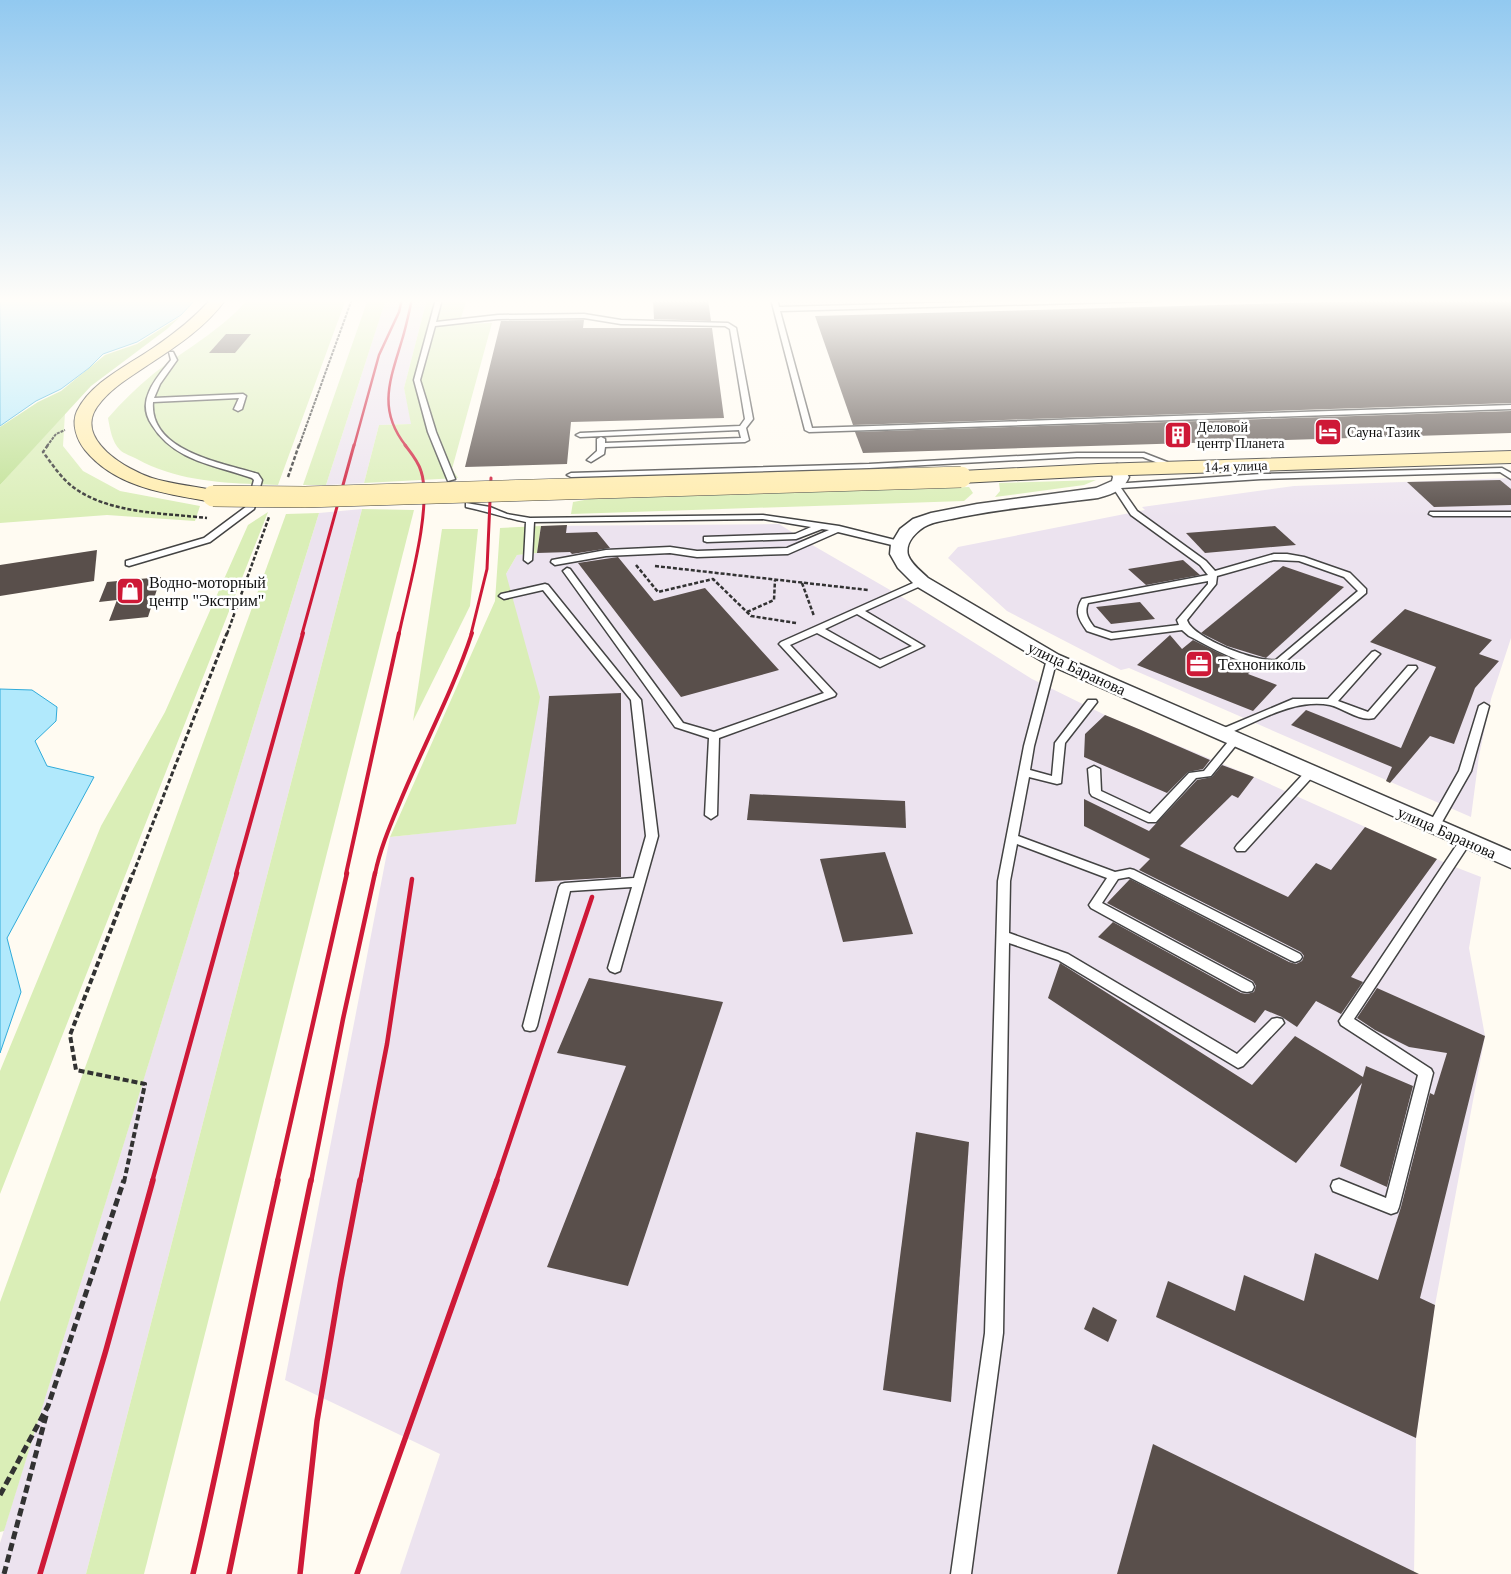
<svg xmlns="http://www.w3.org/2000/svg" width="1511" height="1574" viewBox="0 0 1511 1574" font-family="Georgia,serif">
  <rect width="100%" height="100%" fill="#fffbf2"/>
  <g fill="#ece3ef">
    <path d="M 386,299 L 427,299 L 404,388 L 412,424 L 379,425 L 364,483 L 326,485 Z"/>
    <path d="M 780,299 L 1033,299 L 782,305 Z"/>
    <path d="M 1511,478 L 1511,638 L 1491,699 L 1479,756 L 1471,817 L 1129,668 L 1121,670 L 1007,611 L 948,558 L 958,547 L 1145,510 L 1142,507 L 1294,486 Z"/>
    <path d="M 362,509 L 86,1574 L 0,1574 L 0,1543 L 319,513 Z"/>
    <path d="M 779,524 L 814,546 L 897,594 L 1032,679 L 1105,715 L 1254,777 L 1450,865 L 1481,877 L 1469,948 L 1485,1036 L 1435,1305 L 1416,1438 L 1414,1574 L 400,1574 L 440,1454 L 285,1380 L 390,837 L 516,823 L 506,574 L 517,555 L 537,553 L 541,526 Z"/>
  </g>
  <g fill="#daeeb7">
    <path d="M 248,299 L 346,299 L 278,485 C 228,483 181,483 137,459 C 132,456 124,454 120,450 C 112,442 110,429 108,418 C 122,402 136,388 152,375 C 184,350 222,330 248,299 Z"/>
    <path d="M 368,299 L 386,299 L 326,485 L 303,485 Z"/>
    <path d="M 427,299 L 467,299 L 459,324 L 492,323 L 452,469 L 458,478 L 364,483 L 379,425 L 411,424 L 404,388 Z"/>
    <path d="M 65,413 L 63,446 L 83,471 L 120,491 L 200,506 L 195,521 L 107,515 L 0,523 L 0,485 Z"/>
    <path d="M 1096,480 L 1084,485 L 995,497 L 1000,491 L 999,483 Z"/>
    <path d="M 969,487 L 973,493 L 964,501 L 571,514 L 573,502 L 590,499 Z"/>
    <path d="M 362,509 L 414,510 L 144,1574 L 86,1574 Z"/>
    <path d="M 268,512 L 0,1194 L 0,1071 L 101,826 L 165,712 L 248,525 Z"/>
    <path d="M 319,513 L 4,1531 L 0,1532 L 0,1302 L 286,514 Z"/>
    <path d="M 541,526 L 537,553 L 517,555 L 506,574 L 540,697 L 516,824 L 390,837 L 495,601 L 500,528 Z"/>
    <path d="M 442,529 L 478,529 L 470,606 L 413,721 Z"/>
  </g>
  <path fill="#c0e194" d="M 180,317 L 167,329 L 91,386 L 0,485 L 0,427 L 38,402 L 61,391 L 105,355 L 137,344 Z"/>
  <g fill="#b1e9fc" stroke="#31abda">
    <path d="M 0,299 L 196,299 L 181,315 L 137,342 L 103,354 L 89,368 L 61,389 L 36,401 L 0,426 Z"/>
    <path d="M 0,689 L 32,690 L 57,707 L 56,721 L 35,741 L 47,766 L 94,777 L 7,938 L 21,992 L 0,1053 Z"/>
  </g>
  <g fill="#594f4b">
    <path d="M 653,299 L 708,299 L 711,321 L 654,319 Z"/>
    <path d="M 1431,299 L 1511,299 L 1511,403 L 853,425 L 815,316 Z"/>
    <path d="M 584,320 L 583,328 L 712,328 L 724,418 L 571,422 L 567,464 L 465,467 L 501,321 Z"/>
    <path d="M 226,334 L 251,334 L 235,353 L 209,353 Z"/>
    <path d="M 1511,411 L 1511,433 L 863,453 L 855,432 Z"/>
    <path d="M 1500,480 L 1511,489 L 1511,505 L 1434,507 L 1407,482 Z"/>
    <path d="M 567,525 L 566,533 L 597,532 L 610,548 L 572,554 L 570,552 L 537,553 L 541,526 Z"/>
    <path d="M 1275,526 L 1296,545 L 1205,553 L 1186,533 Z"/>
    <path d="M 97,550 L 94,581 L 0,596 L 0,565 Z"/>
    <path d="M 618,557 L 654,601 L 705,588 L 779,670 L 681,697 L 578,563 Z"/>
    <path d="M 1183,560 L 1200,575 L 1146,585 L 1128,569 Z"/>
    <path d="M 1283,566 L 1344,587 L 1266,658 L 1227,646 L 1201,633 Z"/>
    <path d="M 161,577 L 148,617 L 109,621 L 117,600 L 99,602 L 107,582 Z"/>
    <path d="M 1140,602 L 1155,619 L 1111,624 L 1096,607 Z"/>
    <path d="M 1405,609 L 1492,640 L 1479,654 L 1499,661 L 1475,688 L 1454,744 L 1430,736 L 1390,783 L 1386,781 L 1392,767 L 1291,725 L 1306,710 L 1401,748 L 1436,667 L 1370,642 Z"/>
    <path d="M 1170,635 L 1182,649 L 1193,640 L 1233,660 L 1256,666 L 1248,674 L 1277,685 L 1253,711 L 1137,665 Z"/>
    <path d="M 621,693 L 621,877 L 535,882 L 549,696 Z"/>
    <path d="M 1105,715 L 1141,730 L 1210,760 L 1203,769 L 1188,772 L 1167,793 L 1084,757 L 1085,734 Z"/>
    <path d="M 1222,765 L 1254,777 L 1238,798 L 1232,795 L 1180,846 L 1288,897 L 1316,863 L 1331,870 L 1365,827 L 1437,859 L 1351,977 L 1363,982 L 1341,1014 L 1316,1001 L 1297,1027 L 1282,1017 L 1265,1010 L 1255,1023 L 1098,937 L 1113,922 L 1241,993 L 1247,994 L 1254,992 L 1256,986 L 1253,981 L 1107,903 L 1130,879 L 1289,962 L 1296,964 L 1302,961 L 1304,956 L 1301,952 L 1139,870 L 1150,859 L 1084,826 L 1084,799 L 1149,831 L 1197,780 L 1212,777 Z"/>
    <path d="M 750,794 L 905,801 L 906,828 L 747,820 Z"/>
    <path d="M 885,852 L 913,934 L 843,942 L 820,859 Z"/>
    <path d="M 1060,963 L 1252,1085 L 1295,1036 L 1363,1077 L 1366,1066 L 1413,1086 L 1387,1187 L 1340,1166 L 1362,1083 L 1296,1163 L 1048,998 Z"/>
    <path d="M 589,978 L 723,1002 L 628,1286 L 547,1267 L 626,1066 L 557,1053 Z"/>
    <path d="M 1377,988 L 1485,1036 L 1420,1298 L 1435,1305 L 1416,1438 L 1156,1317 L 1168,1281 L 1235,1311 L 1244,1275 L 1304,1301 L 1315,1253 L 1378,1280 L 1401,1207 L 1430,1093 L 1434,1095 L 1447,1053 L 1409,1047 L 1375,1030 L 1357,1018 Z"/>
    <path d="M 916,1132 L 969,1142 L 951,1402 L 883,1390 Z"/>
    <path d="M 1093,1307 L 1117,1320 L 1108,1342 L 1084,1329 Z"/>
    <path d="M 1153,1444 L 1419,1574 L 1117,1574 Z"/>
  </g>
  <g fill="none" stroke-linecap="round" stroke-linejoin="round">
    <g stroke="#434343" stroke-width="3">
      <g id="lane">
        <path d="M 436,299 L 442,299 L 436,322 L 498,315 L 584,314 L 621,320 L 728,323 L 736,328 L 753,419 L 746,428 L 749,440 L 745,442 L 605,447 L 604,454 L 591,462 L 587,460 L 597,451 L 597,439 L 601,437 L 605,439 L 605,443 L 741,438 L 739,430 L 580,437 L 576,435 L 580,433 L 740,426 L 745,419 L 730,329 L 725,326 L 621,324 L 584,318 L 498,319 L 435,326 L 420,380 L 436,432 L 455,479 L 448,481 L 428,432 L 414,380 Z"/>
        <path d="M 771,299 L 777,299 L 779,307 L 1083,299 L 1154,299 L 1151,301 L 780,311 L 812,428 L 1511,405 L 1511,409 L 809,432 L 805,430 Z"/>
        <path d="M 169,352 L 173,352 L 177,360 L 160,384 L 154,398 L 243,394 L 246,396 L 242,409 L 238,411 L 234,409 L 239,398 L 153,402 C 149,452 223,463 258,474 L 262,480 L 254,509 L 210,542 L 129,566 L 126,565 L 126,561 L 204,538 L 247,506 L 254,480 L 252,478 C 215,465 174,461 152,425 C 145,415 144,403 149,392 C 154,380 163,370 171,360 Z"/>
        <path d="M 1077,453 L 1144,453 L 1180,467 L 1173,469 L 1143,457 L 1077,457 L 869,468 L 571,477 L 567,475 L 571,473 L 869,464 Z"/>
        <path d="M 1502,468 L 1511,473 L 1511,479 L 1500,472 L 1261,479 L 1121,488 L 1137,511 L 1206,561 L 1215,571 L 1274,554 L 1287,554 L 1304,557 L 1350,573 L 1366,589 L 1366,593 L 1282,664 C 1250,672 1217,650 1189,636 L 1182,630 L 1111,639 L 1087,631 C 1079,620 1074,612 1082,599 L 1208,575 L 1200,565 L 1131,515 L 1112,486 L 1113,484 L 1261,474 ZM 1274,560 L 1299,561 L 1344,577 L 1358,591 L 1276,660 C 1258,663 1192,638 1187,620 L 1216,584 L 1217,576 ZM 1208,581 L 1208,584 L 1177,620 L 1179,625 L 1112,633 L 1094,627 C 1088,619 1084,613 1088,603 Z"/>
        <path d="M 466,503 L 490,507 L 507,514 L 530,518 L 763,515 L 839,526 L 903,542 L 904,544 L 900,547 L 838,532 L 788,554 L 697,557 L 670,553 L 606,556 L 555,565 L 551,562 L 552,560 L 606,550 L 670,547 L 697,551 L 787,548 L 829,530 L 822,529 L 796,539 L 707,542 L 704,541 L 704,537 L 795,534 L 811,527 L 763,519 L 534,522 L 532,560 L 528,563 L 524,560 L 526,522 C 505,518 486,511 466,507 Z"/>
        <path d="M 1430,512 L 1511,512 L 1511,516 L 1433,516 L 1429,514 Z"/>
        <path d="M 567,568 L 570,569 L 683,723 L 714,732 L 824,693 L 781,646 L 779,644 L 781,642 L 922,579 L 925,580 L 925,584 L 865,611 L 924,646 L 880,667 L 817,633 L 790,645 L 836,694 L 835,696 L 719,738 L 717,815 L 711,819 L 705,815 L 709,738 L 675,727 L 563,571 ZM 857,614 L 912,646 L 880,660 L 825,629 Z"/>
        <path d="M 545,584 L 548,585 L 641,700 L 658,836 L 620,971 L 615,973 L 610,971 L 608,968 L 632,887 L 570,891 L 537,1026 L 535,1030 L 530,1031 L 525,1030 L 523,1026 L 559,887 L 561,884 L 565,883 L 634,878 L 646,836 L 631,700 L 543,590 L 504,599 L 499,596 L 501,594 Z"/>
        <path d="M 1375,651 L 1380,654 L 1378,656 L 1338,701 L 1368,712 L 1408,666 L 1416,666 L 1417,668 L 1374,718 C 1360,722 1343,708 1330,705 C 1294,698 1257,722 1225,735 L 1217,735 L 1216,733 L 1217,731 L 1293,699 L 1328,699 L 1372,652 Z"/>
        <path d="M 1052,656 L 1057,659 L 1034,746 L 1030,770 L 1052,776 L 1055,743 L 1088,700 L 1096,700 L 1097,702 L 1065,743 L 1061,783 L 1057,784 L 1029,777 L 1018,836 L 1115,872 L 1130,869 L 1134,870 L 1300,954 L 1302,957 L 1300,960 L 1295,962 L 1290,960 L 1129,877 L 1118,879 L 1102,903 L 1252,983 L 1254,987 L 1252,991 L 1247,992 L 1242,991 L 1091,908 L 1089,905 L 1107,878 L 1017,844 L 1010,881 L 1009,933 L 1068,954 L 1237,1054 L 1272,1019 L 1277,1018 L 1282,1019 L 1284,1023 L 1243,1066 L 1238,1068 L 1058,960 L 1009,943 L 1003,1333 L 971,1574 L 951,1574 L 985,1333 L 998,881 L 1024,746 L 1047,659 Z"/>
        <path d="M 1484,703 L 1489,706 L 1471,771 L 1438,829 L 1430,829 L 1428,826 L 1459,771 L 1479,706 Z"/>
        <path d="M 1236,736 L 1241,739 L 1211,776 L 1196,778 L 1156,822 L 1148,822 L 1092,796 L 1090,793 L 1088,769 L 1094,766 L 1100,769 L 1101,791 L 1150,814 L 1189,773 L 1204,771 L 1232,737 Z"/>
        <path d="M 1311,769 L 1315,770 L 1317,772 L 1315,774 L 1245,851 L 1237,851 L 1235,848 L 1237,845 L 1307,770 Z"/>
        <path d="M 1466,836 L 1472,840 L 1354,1019 L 1431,1069 L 1433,1073 L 1399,1207 L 1397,1212 L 1391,1214 L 1333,1191 L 1331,1186 L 1333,1181 L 1339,1179 L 1386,1198 L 1418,1075 L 1341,1025 L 1339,1021 L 1462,837 Z"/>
      </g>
    </g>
    <g stroke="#434343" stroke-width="3">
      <path id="street" d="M 1117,464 L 1122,466 L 1129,477 C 1123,491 1112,494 1098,498 C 1052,504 1006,508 961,517 C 949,520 934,521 924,527 C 915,533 905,543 908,555 C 911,564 922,572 928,578 L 1059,655 L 1511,851 L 1511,868 L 1045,663 L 916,586 L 898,568 L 890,554 L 891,544 L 900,529 L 913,519 L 931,513 L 977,504 L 1096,488 L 1112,481 L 1113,477 L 1109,469 L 1112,466 Z"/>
    </g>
    <g stroke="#323232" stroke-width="2">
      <g id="secondary">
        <path d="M 211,299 L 226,299 C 207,326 177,346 151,363 C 132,376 110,388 97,407 C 74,440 128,470 152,478 C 174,485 198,486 220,492 L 223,496 L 220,500 L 213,502 C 167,494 116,488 85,450 C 77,440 71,424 77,411 C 91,382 127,366 153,348 C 174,334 194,318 211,299 Z"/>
        <path d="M 1511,451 L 1511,463 L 1098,476 L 961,483 L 954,481 L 951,477 L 954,473 L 961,471 L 1098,464 Z"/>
      </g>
    </g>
    <g stroke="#323232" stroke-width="2" stroke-dasharray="3 1" stroke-linecap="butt">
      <path d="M 47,446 L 56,434 L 65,430"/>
      <path d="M 299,446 L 352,299"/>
    </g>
    <g stroke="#323232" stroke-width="2.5" stroke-dasharray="4 2" stroke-linecap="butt">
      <path d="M 48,445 L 43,452 C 52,464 61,478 73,487 C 109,514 164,513 207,518"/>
      <path d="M 288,477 L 299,445"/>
      <path d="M 636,565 L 658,592 L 713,579 L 751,616 L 796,623"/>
      <path d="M 655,566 L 868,590"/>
      <path d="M 802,583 L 814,616"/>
      <path d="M 747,612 L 774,600 L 775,580"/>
      <path d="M 227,634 L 269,517"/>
    </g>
    <path stroke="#323232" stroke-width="3" stroke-dasharray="5 2.5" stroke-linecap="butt" d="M 133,874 L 227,633"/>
    <path stroke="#323232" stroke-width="4" stroke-dasharray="6 3" stroke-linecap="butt" d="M 124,1182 L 145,1084 L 76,1070 L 70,1035 L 133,873"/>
    <g stroke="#323232" stroke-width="5" stroke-dasharray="8 4" stroke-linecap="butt">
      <path d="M 0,1495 L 48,1406 L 124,1180"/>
      <path d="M 4,1574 L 47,1412"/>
    </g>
    <use href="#lane" fill="#fff" fill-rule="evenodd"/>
    <use href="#street" fill="#fff" fill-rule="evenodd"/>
    <use href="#secondary" fill="#ffecad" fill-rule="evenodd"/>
    <g stroke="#ce1937" stroke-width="2.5">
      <path d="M 354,446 L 379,355 L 399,312 L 402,299"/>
      <path d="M 406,446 C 377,410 390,380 402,340 C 406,327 409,313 412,299"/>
    </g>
    <g stroke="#ce1937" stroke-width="3">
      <path d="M 302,634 L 354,445"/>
      <path d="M 399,634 C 407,594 433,508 421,471 C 418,461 411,453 405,445"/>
      <path d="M 471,634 L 487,569 L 491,478"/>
    </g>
    <g stroke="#ce1937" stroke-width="4">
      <path d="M 236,874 L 303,633"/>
      <path d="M 346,874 L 399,633"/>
      <path d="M 375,874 C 380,849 390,826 400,802 C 423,746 453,691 472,633"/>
    </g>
    <g stroke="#ce1937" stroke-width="4.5">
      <path d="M 152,1182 L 237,873"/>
      <path d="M 277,1182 L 347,873"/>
      <path d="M 311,1182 L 343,1019 L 375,873"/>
      <path d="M 360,1182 L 387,1044 L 412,879"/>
      <path d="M 496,1182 L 592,897"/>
    </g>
    <g stroke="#ce1937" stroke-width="5.5">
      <path d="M 40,1574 L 106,1350 L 153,1180"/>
      <path d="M 193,1574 C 224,1443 248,1311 278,1180"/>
      <path d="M 229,1574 L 311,1180"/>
      <path d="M 300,1574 L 317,1421 L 341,1279 L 360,1180"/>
      <path d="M 357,1574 L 497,1180"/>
    </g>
    <g stroke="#323232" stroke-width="22" stroke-linecap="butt">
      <path id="secondary-bridge" d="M 213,496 L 305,497 L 961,477"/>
    </g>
    <use href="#secondary-bridge" stroke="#ffecad" stroke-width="21"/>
  </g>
  <linearGradient id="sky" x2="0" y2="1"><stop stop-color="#92c9f0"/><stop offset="0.58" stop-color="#fffdf9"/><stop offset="1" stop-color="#fffdf9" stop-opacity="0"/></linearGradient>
  <rect width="1511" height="519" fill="url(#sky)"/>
  <defs>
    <g id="hotel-square" transform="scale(1.4375)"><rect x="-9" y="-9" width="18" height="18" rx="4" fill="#ce1937" stroke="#fff"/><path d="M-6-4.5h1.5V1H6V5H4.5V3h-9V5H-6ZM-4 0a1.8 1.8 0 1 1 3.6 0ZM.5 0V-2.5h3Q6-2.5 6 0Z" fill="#fff"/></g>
    <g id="building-square" transform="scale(1.4375)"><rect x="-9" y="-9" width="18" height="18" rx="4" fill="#ce1937" stroke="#fff"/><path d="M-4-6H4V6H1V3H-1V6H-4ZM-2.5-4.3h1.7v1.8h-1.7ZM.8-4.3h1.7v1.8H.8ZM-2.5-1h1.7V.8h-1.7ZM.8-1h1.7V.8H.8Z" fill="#fff"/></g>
    <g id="shop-square" transform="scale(1.4375)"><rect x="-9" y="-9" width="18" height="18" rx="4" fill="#ce1937" stroke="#fff"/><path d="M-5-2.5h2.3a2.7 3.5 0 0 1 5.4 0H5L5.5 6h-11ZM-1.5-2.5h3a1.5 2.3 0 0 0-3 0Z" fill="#fff"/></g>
    <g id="office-square" transform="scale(1.4375)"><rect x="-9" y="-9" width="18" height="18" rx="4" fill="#ce1937" stroke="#fff"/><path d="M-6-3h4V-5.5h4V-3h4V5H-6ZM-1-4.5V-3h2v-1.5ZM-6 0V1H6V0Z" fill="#fff"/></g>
  </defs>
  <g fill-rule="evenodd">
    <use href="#hotel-square" x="1328" y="432"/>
    <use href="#building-square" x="1178" y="435"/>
    <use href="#shop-square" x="130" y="591"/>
    <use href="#office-square" x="1199" y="664"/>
  </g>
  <g text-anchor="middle" stroke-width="5" stroke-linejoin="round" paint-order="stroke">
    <g font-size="14" fill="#101010" stroke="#fff" text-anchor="start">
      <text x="1197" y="432">Деловой<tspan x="1197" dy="16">центр Планета</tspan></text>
      <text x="1347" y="437">Сауна Тазик</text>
    </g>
    <g font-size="14" fill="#101010" stroke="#fff">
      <text transform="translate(1236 466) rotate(-2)" y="5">14-я улица</text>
    </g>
    <g font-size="16" fill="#101010" stroke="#fff" text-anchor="start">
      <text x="149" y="588">Водно-моторный<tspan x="149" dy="18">центр "Экстрим"</tspan></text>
      <text x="1218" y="670">Технониколь</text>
    </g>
    <g font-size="16" fill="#101010" stroke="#fff">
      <text transform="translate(1077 668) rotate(25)" y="6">улица Баранова</text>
      <text transform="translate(1447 832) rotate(24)" y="6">улица Баранова</text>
    </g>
  </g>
</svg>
